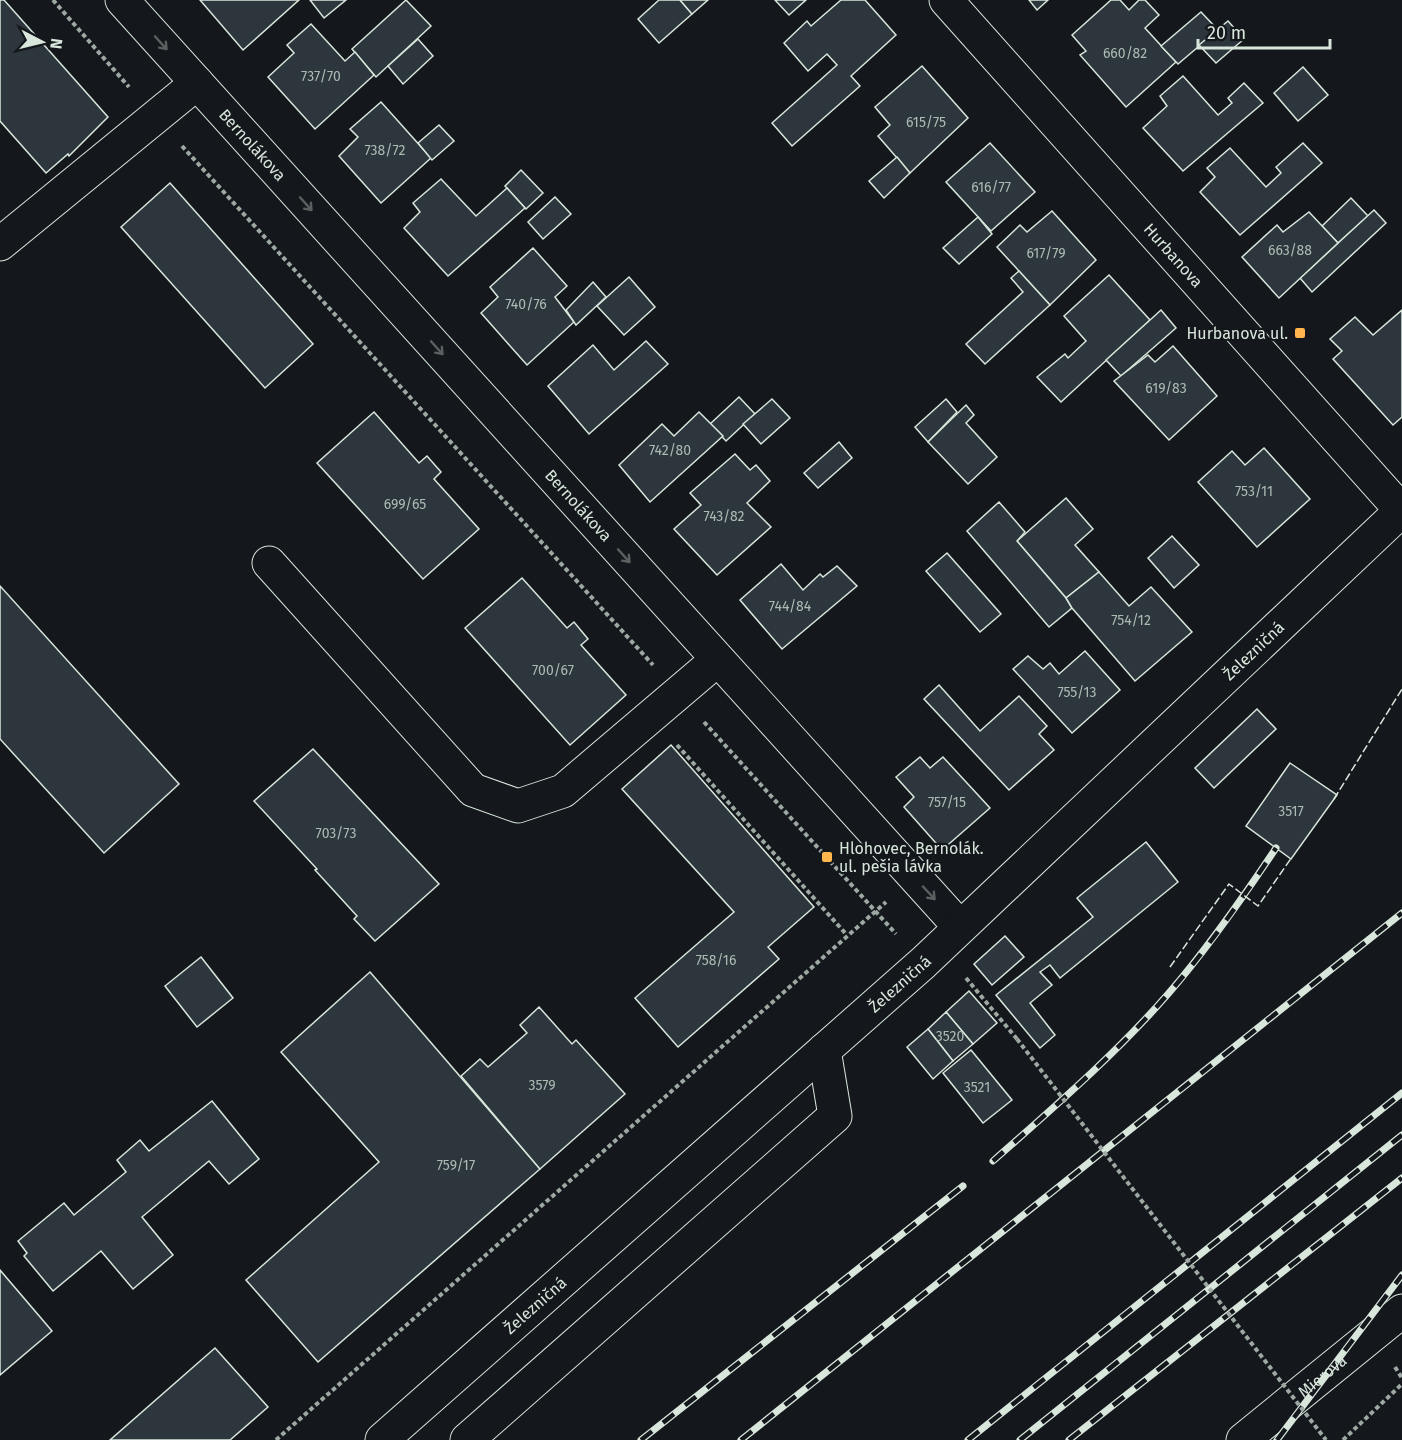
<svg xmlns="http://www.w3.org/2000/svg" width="1402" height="1440" viewBox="0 0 1402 1440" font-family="'Fira Sans',sans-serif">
  <rect width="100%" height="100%" fill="#14181c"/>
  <g fill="#2c363c" stroke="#d8e6dc" stroke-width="1.5">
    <path d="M 0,0 L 4,0 L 108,117 L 69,156 L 68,154 L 46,173 L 0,121 Z"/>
    <path d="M 200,0 L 299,0 L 243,50 Z"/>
    <path d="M 310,0 L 346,0 L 324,18 Z"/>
    <path d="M 406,0 L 431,26 L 376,77 L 352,49 Z"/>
    <path d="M 659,0 L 680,0 L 692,14 L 659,43 L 638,19 Z"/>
    <path d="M 680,0 L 708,0 L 692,14 Z"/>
    <path d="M 775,0 L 806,0 L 789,15 Z"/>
    <path d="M 841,0 L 865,0 L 896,35 L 851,76 L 860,86 L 792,146 L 772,123 L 837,65 L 827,54 L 808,71 L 784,43 L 807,21 L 811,26 Z"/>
    <path d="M 1029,0 L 1048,0 L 1037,10 Z"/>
    <path d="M 1111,0 L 1120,0 L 1129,10 L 1139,0 L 1145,0 L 1159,15 L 1145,28 L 1176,62 L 1126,107 L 1080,55 L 1086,51 L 1072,35 Z"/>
    <path d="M 1201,12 L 1218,30 L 1178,64 L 1161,46 Z"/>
    <path d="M 1228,21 L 1244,39 L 1216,63 L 1199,45 Z"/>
    <path d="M 311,24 L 345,61 L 355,52 L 374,75 L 315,129 L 268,77 L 294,53 L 287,45 Z"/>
    <path d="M 418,39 L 433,56 L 403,84 L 388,66 Z"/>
    <path d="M 922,66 L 968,118 L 910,173 L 878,136 L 890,125 L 875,107 Z"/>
    <path d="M 1303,67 L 1328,95 L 1298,121 L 1274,93 Z"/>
    <path d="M 1183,76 L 1218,115 L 1232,103 L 1228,98 L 1244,83 L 1263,103 L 1183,171 L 1143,128 L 1167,106 L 1160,96 Z"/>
    <path d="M 381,102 L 431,158 L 381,203 L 339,156 L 358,137 L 350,129 Z"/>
    <path d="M 439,125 L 454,141 L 432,160 L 418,143 Z"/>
    <path d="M 990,143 L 1035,192 L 991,231 L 946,182 Z"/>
    <path d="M 1303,143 L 1322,163 L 1240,235 L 1200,192 L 1215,177 L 1207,168 L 1230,148 L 1266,187 L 1281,173 L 1276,167 Z"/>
    <path d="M 897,157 L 910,173 L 884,198 L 869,181 Z"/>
    <path d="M 521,170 L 543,193 L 526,209 L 505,186 Z"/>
    <path d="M 441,179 L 476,216 L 507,188 L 525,208 L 448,276 L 404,228 L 420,212 L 413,203 Z"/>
    <path d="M 170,183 L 313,344 L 265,388 L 121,227 Z"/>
    <path d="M 555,197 L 571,214 L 543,239 L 528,222 Z"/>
    <path d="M 1351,198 L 1368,216 L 1338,243 L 1322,226 Z"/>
    <path d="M 1374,210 L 1386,223 L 1312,292 L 1300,278 Z"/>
    <path d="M 1052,211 L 1096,260 L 1050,305 L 997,247 L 1020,225 L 1027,232 Z"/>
    <path d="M 1309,212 L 1338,243 L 1279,298 L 1242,257 L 1277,225 L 1283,232 Z"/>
    <path d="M 978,217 L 992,234 L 959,264 L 943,248 Z"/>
    <path d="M 533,248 L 567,286 L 555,297 L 574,322 L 527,365 L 481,313 L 498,297 L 490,287 Z"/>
    <path d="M 1019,271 L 1050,305 L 985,364 L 966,344 L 1023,292 L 1011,278 Z"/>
    <path d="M 1109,275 L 1150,320 L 1061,402 L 1037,377 L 1065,354 L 1068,358 L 1086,341 L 1064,316 Z"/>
    <path d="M 629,277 L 655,307 L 624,335 L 597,306 Z"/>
    <path d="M 593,282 L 606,297 L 576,325 L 566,310 Z"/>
    <path d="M 1161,310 L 1176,328 L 1121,376 L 1106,360 Z"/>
    <path d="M 1402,310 L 1402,417 L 1393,425 L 1333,359 L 1342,351 L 1330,339 L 1355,317 L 1373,335 Z"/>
    <path d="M 646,341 L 668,364 L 589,434 L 548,386 L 593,345 L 614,370 Z"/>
    <path d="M 1173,346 L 1217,396 L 1169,440 L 1114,381 L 1148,355 L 1155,362 Z"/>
    <path d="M 739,397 L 755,414 L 726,441 L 710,424 Z"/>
    <path d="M 772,399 L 790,418 L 761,444 L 743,424 Z"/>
    <path d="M 946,399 L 957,412 L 928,442 L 915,427 Z"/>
    <path d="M 966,405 L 974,415 L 966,423 L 997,457 L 968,484 L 928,442 Z"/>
    <path d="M 374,412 L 419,463 L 427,456 L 441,472 L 434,479 L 479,529 L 423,579 L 317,463 Z"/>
    <path d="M 699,412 L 723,436 L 650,502 L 619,465 L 662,424 L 674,436 Z"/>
    <path d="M 839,442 L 852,458 L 818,488 L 804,473 Z"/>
    <path d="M 1264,448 L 1310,499 L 1257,547 L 1198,482 L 1232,451 L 1245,465 Z"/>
    <path d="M 735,454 L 750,470 L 756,465 L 770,481 L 747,503 L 771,527 L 717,575 L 674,529 L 701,505 L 690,493 Z"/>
    <path d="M 1066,498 L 1093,529 L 1075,545 L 1099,572 L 1066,598 L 1017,541 Z"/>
    <path d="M 999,502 L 1025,532 L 1017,541 L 1066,598 L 1072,608 L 1049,627 L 967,531 Z"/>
    <path d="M 1172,536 L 1199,565 L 1174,588 L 1148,558 Z"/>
    <path d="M 947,553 L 1001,614 L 980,632 L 926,571 Z"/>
    <path d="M 781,564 L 803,590 L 820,574 L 823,577 L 837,566 L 857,586 L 782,649 L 740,600 Z"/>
    <path d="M 1099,572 L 1129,606 L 1151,587 L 1192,632 L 1135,681 L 1072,608 L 1066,598 Z"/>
    <path d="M 522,578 L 567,628 L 574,622 L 588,639 L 581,645 L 626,695 L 570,745 L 465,628 Z"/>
    <path d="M 0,586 L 179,784 L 104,853 L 0,739 Z"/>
    <path d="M 1085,651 L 1120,690 L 1072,733 L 1013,669 L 1028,656 L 1043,669 L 1050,663 L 1059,674 Z"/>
    <path d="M 939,685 L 980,731 L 1019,696 L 1047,726 L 1039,734 L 1054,750 L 1009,790 L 924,699 Z"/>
    <path d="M 1257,709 L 1276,729 L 1214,788 L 1195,768 Z"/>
    <path d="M 671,745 L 814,907 L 768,947 L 779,959 L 678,1047 L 635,998 L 734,912 L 622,789 Z"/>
    <path d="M 313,749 L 439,884 L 375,941 L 354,919 L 357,916 L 315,870 L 317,869 L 254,801 Z"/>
    <path d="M 920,757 L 930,768 L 943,757 L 990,808 L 942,850 L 904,807 L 914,797 L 896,777 Z"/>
    <path d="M 1290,763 L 1337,795 L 1291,859 L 1246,826 Z"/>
    <path d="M 1146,842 L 1178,882 L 1060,978 L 1050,965 L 1040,972 L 1052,985 L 1030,1003 L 1055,1035 L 1040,1048 L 996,995 L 1093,917 L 1077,898 Z"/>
    <path d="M 1005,936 L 1024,957 L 992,985 L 974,964 Z"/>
    <path d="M 201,957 L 233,998 L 197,1027 L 165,986 Z"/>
    <path d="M 370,972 L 540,1169 L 318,1362 L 246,1280 L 379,1162 L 281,1052 Z"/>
    <path d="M 969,991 L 997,1023 L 973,1044 L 946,1012 Z"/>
    <path d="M 539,1007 L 572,1044 L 576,1040 L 625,1094 L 540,1169 L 461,1076 L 480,1059 L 488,1067 L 527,1033 L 520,1025 Z"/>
    <path d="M 946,1012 L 973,1044 L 953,1061 L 928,1029 Z"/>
    <path d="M 928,1029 L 953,1061 L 933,1079 L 907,1047 Z"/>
    <path d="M 971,1050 L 1012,1100 L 983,1123 L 943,1073 Z"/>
    <path d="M 212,1101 L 259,1159 L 229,1184 L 209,1161 L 142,1217 L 173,1255 L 133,1289 L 101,1251 L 53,1291 L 24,1256 L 27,1253 L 18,1241 L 64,1203 L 74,1215 L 126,1172 L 117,1160 L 140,1140 L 149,1151 Z"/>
    <path d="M 0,1270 L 52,1331 L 0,1375 Z"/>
    <path d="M 215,1348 L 268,1407 L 230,1440 L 110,1440 Z"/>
  </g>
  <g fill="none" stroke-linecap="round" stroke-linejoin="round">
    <g stroke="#d8e6dc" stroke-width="35">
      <g id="minor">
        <path id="s1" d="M 122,0 L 960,927"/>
        <path id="s2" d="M 946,0 L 1401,510"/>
        <path d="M 0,244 L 197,83"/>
        <path d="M 269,563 L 473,790 L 518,806 L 563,791 L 717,660"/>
        <path id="s3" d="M 382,1440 L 923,963 L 1402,510"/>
        <path d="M 467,1440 L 835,1116 L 824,1050"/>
        <path id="s4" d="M 1243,1440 L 1402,1311"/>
      </g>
    </g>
    <g stroke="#9da8a2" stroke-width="4" stroke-dasharray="4.5 3" stroke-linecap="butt">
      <path d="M 53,0 L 129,87"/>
      <path d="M 182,146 L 653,665"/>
      <path d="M 704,722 L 896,934"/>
      <path d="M 677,745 L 846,934"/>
      <path d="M 966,978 L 1017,1039"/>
      <path d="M 1395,1367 L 1402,1378"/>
      <path d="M 276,1440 L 886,902"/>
      <path d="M 1343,1440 L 1402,1384"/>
    </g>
    <use href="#minor" stroke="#14181c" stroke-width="33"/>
    <g stroke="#d8e6dc" stroke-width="7">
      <g id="rail">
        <path d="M 993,1161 C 1053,1108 1115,1055 1168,994 C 1208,948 1242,899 1276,848"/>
        <path d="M 641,1440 L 963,1186"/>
        <path d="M 741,1440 L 1402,913"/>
        <path d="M 968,1440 L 1402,1093"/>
        <path d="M 1020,1440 L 1402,1135"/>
        <path d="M 1069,1440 L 1402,1178"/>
        <path d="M 1277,1440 L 1402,1275"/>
      </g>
    </g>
    <use href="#rail" stroke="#14181c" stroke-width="4.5" stroke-dasharray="14" stroke-linecap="butt"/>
    <path stroke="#9da8a2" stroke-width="4" stroke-dasharray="4.5 3" stroke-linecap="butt" d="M 1017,1039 L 1326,1440"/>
    <g stroke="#d8e6dc" stroke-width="1.5" stroke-dasharray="8 3" stroke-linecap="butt">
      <path d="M 1334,799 L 1402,689"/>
      <path d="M 1170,967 L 1229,884 L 1258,906 L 1292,857"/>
    </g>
  </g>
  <defs><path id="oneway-shaft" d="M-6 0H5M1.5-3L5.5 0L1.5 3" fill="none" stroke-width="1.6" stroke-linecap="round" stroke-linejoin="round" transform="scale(1.5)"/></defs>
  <g stroke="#59605f">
    <use href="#oneway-shaft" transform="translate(161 43) rotate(48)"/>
    <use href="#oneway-shaft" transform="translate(306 204) rotate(48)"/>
    <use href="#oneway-shaft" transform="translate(437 348) rotate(48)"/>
    <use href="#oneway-shaft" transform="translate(624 556) rotate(48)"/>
    <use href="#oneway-shaft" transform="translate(929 893) rotate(47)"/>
  </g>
  <g fill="#ffb74d" stroke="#14181c" stroke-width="2">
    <rect x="1294" y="327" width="12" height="12" rx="3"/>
    <rect x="821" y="851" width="12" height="12" rx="3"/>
  </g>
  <g text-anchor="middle" stroke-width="4.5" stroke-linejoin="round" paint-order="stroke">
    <g font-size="14" fill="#adbab4">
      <text x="1125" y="58">660/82</text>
      <text x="321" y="81">737/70</text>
      <text x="926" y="127">615/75</text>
      <text x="385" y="155">738/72</text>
      <text x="991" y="192">616/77</text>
      <text x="1290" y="255">663/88</text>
      <text x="1046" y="258">617/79</text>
      <text x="526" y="309">740/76</text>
      <text x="1166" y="393">619/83</text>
      <text x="670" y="455">742/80</text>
      <text x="1254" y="496">753/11</text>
      <text x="405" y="509">699/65</text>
      <text x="724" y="521">743/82</text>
      <text x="790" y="611">744/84</text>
      <text x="1131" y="625">754/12</text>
      <text x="553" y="675">700/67</text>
      <text x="1077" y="697">755/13</text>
      <text x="947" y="807">757/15</text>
      <text x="1291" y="816">3517</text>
      <text x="336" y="838">703/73</text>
      <text x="716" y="965">758/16</text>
      <text x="950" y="1041">3520</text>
      <text x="542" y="1090">3579</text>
      <text x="977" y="1092">3521</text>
      <text x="456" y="1170">759/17</text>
    </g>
    <g font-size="16" fill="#d8e6dc" stroke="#14181c">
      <text dy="6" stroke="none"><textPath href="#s1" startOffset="195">Bernolákova</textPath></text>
      <text dy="6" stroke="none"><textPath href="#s2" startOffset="342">Hurbanova</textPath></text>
      <text dy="6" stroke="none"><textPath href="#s1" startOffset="681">Bernolákova</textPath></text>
      <text dy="6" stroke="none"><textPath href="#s3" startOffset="1176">Železničná</textPath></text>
      <text dy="6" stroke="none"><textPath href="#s3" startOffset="690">Železničná</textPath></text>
      <text dy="6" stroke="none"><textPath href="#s3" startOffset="204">Železničná</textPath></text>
      <text dy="6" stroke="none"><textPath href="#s4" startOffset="102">Mierová</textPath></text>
    </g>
    <g font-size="16" fill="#d8e6dc" stroke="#14181c" text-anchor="end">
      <text x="1288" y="339">Hurbanova ul.</text>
      <text x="839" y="854" text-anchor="start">Hlohovec, Bernolák.<tspan x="839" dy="18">ul. pešia lávka</tspan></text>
    </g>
  </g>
  <g transform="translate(42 42) rotate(97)" stroke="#14181c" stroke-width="4.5" paint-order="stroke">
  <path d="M0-4.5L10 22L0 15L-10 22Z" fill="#d8e6dc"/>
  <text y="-9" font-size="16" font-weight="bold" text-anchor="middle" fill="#d8e6dc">N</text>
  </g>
  <path d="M1198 39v9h132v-9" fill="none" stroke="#d8e6dc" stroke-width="3"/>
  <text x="1207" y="39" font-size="18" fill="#d8e6dc" stroke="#14181c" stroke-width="4.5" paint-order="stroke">20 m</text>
</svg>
